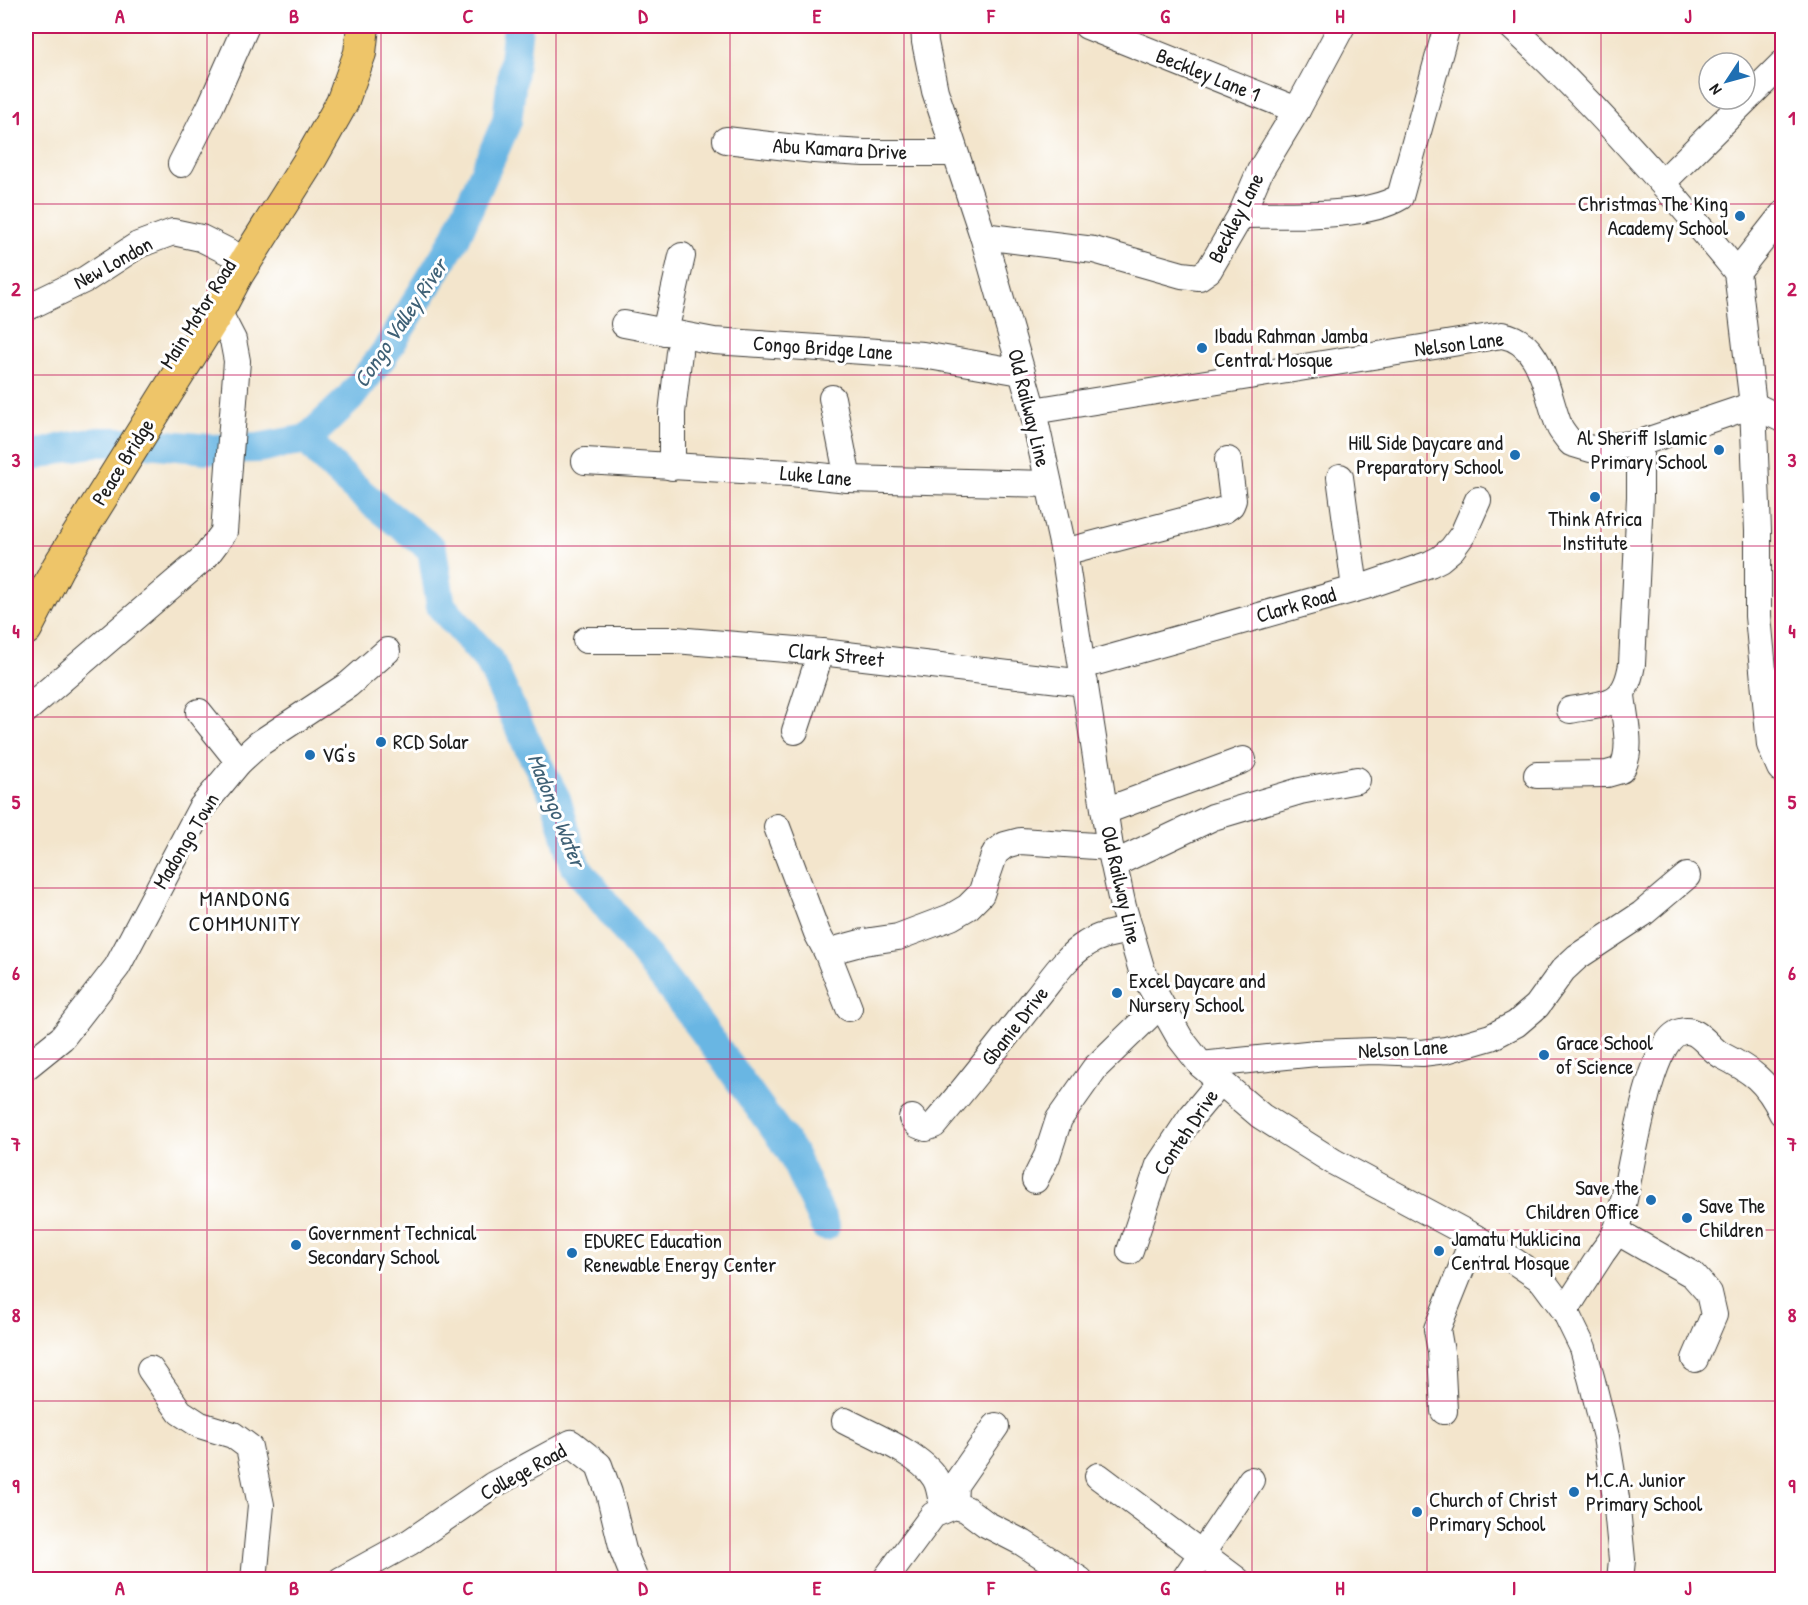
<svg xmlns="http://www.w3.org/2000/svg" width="1808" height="1605" viewBox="0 0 1808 1605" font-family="'Patrick Hand',sans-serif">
  <rect width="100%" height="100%" fill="#fff"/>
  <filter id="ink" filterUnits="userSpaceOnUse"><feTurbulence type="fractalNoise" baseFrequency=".0167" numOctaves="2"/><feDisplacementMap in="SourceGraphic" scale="12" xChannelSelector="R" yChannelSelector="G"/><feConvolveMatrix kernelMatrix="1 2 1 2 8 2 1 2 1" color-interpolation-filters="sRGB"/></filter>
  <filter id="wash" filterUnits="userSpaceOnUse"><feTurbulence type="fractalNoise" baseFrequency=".008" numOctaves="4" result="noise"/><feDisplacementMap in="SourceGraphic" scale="24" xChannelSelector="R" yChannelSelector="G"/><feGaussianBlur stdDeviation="1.35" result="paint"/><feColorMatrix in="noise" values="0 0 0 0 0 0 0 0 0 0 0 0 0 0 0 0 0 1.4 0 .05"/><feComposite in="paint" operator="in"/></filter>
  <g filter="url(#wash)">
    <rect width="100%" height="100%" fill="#f3e5cc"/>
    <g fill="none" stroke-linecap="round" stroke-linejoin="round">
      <g stroke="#69b6e3" stroke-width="30">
        <path d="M 307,439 C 342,482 388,515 432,549 L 441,606 L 490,662 L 528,746 L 556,799 L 575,865 L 701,1027 L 791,1151 L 825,1226"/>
        <path d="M 26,458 L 63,448 L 98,442 L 137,442 L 208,449 L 258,448 L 307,439 L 349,399 L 385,353 L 455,239 L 507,121 L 518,26"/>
      </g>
    </g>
  </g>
  <g filter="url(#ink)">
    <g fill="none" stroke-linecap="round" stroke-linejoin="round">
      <g stroke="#3c3a36" stroke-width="28">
        <g id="minor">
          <path d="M 924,26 L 925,42 L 935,91 L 983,236 L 1033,411 L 1064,552 L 1110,847 L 1123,907 L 1142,971 L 1180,1038 L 1201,1065 L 1261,1116 L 1334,1162 L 1474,1237 L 1511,1259 L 1542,1280 L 1565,1311 L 1583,1348 L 1592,1381 L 1606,1437 L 1616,1498 L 1622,1560 L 1620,1580"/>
          <path d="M 1087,26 L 1297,110"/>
          <path d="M 1511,26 C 1593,102 1666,185 1737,272"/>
          <path d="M 726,140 L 814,150 L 864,153 L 954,153"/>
          <path d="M 181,164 L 211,105 L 246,26"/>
          <path d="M 1663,182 L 1782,64"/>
          <path d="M 1241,215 C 1285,214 1364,219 1400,197 L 1447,26"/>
          <path d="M 1782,215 L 1737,272 L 1753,405 L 1758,531 L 1758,616 L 1770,745 L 1780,768 L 1782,770"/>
          <path d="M 983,236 L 1094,250 L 1182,275 L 1199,277 L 1209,270 L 1241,215 L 1260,171 L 1297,110 L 1342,26"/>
          <path d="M 26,308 L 86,279 L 138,245 L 173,232 L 201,238 L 235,255"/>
          <path d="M 624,324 L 714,341 L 923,355 L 1021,372"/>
          <path d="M 665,332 L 682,256"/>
          <path d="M 832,398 L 848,479"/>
          <path d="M 1753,405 L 1782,419"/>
          <path d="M 1033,411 L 1502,335 C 1544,342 1546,396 1560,428 C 1563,433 1567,438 1571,443 L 1591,449 L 1640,443 L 1753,405"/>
          <path d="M 585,461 L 791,473 L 848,479 L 1048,484"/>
          <path d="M 672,467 L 672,413 L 679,352"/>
          <path d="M 1340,477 L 1355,588"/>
          <path d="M 1064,552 L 1224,510 L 1231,505 L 1233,500 L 1228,460"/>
          <path d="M 586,640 L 675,640 L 821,652 L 1085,683"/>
          <path d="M 1082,666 L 1369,585 L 1430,564 L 1440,559 L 1452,549 L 1463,534 L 1478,500"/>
          <path d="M 26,710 L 206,556 L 224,532 L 237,361 L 233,340 L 218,311"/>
          <path d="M 1570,710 C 1607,703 1625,707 1632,664 L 1640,497 L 1640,443"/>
          <path d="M 199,712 L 239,762"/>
          <path d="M 795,731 L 821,652"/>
          <path d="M 1537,775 L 1607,774 L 1621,770 C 1634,750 1624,718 1622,695"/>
          <path d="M 1105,811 L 1243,760"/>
          <path d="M 777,827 L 817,933 L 827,952 L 864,942 L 898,937 L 951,917 L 968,907 L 981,894 L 995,853 L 1005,845 L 1020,841 L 1110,847"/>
          <path d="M 1114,864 L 1213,817 L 1300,791 L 1357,780"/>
          <path d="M 827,952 L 849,1008"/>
          <path d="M 1201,1065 L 1316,1053 L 1375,1051 L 1422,1053 L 1446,1050 L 1491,1037 L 1516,1024 L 1537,1006 L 1563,970 L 1577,957 L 1642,914 L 1687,876"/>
          <path d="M 26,1067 L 62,1038 L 117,967 L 201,808 L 239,762 L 260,743 L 348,685 L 387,651"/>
          <path d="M 912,1118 L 918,1125 L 926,1128 L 934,1125 C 969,1084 1002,1041 1036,998 C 1051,980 1065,957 1086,944 C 1099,935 1114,933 1130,930"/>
          <path d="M 1035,1180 L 1047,1156 L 1059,1119 L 1095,1068 L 1160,1005"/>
          <path d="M 1616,1231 L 1693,1275 L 1709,1293 L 1714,1315 L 1695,1359"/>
          <path d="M 1130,1251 L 1159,1165 L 1191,1117 L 1220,1082"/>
          <path d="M 1565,1311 C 1577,1291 1590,1272 1602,1253 C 1607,1246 1614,1238 1617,1229 C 1629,1194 1645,1043 1680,1032 C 1698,1026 1707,1047 1721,1055 C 1751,1070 1767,1081 1782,1113"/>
          <path d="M 150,1369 L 180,1412 L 200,1425 L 233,1435 L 249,1447 L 261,1505 L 254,1580"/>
          <path d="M 1444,1411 L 1441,1352 L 1437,1329 L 1474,1237"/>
          <path d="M 845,1421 C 870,1434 920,1454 935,1478 C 940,1486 941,1499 943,1509"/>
          <path d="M 1098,1476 L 1237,1580"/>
          <path d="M 954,1506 L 955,1485 L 996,1426"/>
          <path d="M 341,1580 L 410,1542 L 493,1485 L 571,1443 L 599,1465 L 609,1493 L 623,1550 L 635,1580"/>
          <path d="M 885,1580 L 933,1515 L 954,1506 L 966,1509 L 986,1524 L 1023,1543 L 1080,1580"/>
          <path d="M 1184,1580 L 1251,1480"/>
        </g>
      </g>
      <g stroke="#3c3a36" stroke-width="34">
        <path id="major" d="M 26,629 L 58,567 L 218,311 L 237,275 L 311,158 L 342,103 L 360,53 L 363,26"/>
      </g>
      <use href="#minor" stroke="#fff" stroke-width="26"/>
      <use href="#major" stroke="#eec569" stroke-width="32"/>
    </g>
  </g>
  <path fill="none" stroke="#c2185b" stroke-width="1.5" stroke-opacity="0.55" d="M 207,26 L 207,1580M 381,26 L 381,1580M 556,26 L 556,1580M 730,26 L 730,1580M 904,26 L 904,1580M 1078,26 L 1078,1580M 1252,26 L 1252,1580M 1427,26 L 1427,1580M 1601,26 L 1601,1580M 26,204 L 1782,204M 26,375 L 1782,375M 26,546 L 1782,546M 26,717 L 1782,717M 26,888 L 1782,888M 26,1059 L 1782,1059M 26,1230 L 1782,1230M 26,1401 L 1782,1401"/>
  <g fill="#1f6fb2" stroke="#fff" stroke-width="2">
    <circle cx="1740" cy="216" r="6"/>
    <circle cx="1202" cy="348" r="6"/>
    <circle cx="1719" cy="450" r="6"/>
    <circle cx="1515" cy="455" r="6"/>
    <circle cx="1595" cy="497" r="6"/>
    <circle cx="381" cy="742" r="6"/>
    <circle cx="310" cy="755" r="6"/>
    <circle cx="1117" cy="993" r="6"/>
    <circle cx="1544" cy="1055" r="6"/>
    <circle cx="1651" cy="1200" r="6"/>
    <circle cx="1687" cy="1218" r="6"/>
    <circle cx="296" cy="1245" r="6"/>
    <circle cx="1439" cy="1251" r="6"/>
    <circle cx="572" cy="1253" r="6"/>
    <circle cx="1574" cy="1492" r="6"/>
    <circle cx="1417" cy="1512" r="6"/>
  </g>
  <g text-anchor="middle" stroke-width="6" stroke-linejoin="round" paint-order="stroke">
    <g font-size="21" fill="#1c1c1c" stroke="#fff">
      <text transform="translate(1208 75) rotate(22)" y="7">Beckley Lane 1</text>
      <text transform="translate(840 149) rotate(3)" y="7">Abu Kamara Drive</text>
      <text transform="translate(1236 218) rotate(-63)" y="7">Beckley Lane</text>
      <text transform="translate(113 263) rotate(-29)" y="7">New London</text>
      <text transform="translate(198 314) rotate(-58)" y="7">Main Motor Road</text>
      <text transform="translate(1459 344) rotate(-7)" y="7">Nelson Lane</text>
      <text transform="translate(823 348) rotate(4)" y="7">Congo Bridge Lane</text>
      <text transform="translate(1029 408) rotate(76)" y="7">Old Railway Line</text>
      <text transform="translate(123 462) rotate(-58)" y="7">Peace Bridge</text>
      <text transform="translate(816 476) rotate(5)" y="7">Luke Lane</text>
      <text transform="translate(1296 605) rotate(-16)" y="7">Clark Road</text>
      <text transform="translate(836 655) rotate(6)" y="7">Clark Street</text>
      <text transform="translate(186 841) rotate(-59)" y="7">Madongo Town</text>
      <text transform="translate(1121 885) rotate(77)" y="7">Old Railway Line</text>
      <text transform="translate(1015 1026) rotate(-52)" y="7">Gbanie Drive</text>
      <text transform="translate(1403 1049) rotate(-3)" y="7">Nelson Lane</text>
      <text transform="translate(1186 1132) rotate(-56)" y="7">Conteh Drive</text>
      <text transform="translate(523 1472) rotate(-29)" y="7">College Road</text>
    </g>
    <g font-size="21" fill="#1c1c1c" stroke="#fff" text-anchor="start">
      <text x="1728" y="211" text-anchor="end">Christmas The King<tspan x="1728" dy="24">Academy School</tspan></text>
      <text x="1214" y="343">Ibadu Rahman Jamba<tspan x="1214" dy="24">Central Mosque</tspan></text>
      <text x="1707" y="445" text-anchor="end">Al Sheriff Islamic<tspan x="1707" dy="24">Primary School</tspan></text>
      <text x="1503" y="450" text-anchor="end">Hill Side Daycare and<tspan x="1503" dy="24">Preparatory School</tspan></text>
      <text x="1595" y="526" text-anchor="middle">Think Africa<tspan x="1595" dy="24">Institute</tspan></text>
      <text x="393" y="749">RCD Solar</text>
      <text x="322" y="762">VG's</text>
      <text x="1129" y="988">Excel Daycare and<tspan x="1129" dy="24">Nursery School</tspan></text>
      <text x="1556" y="1050">Grace School<tspan x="1556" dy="24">of Science</tspan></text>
      <text x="1639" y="1195" text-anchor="end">Save the<tspan x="1639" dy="24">Children Office</tspan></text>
      <text x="1699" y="1213">Save The<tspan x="1699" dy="24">Children</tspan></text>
      <text x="308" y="1240">Government Technical<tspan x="308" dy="24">Secondary School</tspan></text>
      <text x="1451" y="1246">Jamatu Muklicina<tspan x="1451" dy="24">Central Mosque</tspan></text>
      <text x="584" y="1248">EDUREC Education<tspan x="584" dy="24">Renewable Energy Center</tspan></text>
      <text x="1586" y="1487">M.C.A. Junior<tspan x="1586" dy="24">Primary School</tspan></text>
      <text x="1429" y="1507">Church of Christ<tspan x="1429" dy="24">Primary School</tspan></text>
    </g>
    <g font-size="22" font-style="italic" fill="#3f6176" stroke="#fff">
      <text transform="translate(400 323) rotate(-56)" y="8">Congo Valley River</text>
      <text transform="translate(557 810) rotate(68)" y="8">Madongo Water</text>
    </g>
    <g font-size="22" letter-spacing="1.5" fill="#1c1c1c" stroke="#fff">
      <text x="245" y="906">MANDONG<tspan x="245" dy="25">COMMUNITY</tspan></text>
    </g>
  </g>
  <rect width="1808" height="1605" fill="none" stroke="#fff" stroke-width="66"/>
  <g transform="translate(1727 81) rotate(234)"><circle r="28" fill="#ffffff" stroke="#a4a4a4" stroke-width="1.5"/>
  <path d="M0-4.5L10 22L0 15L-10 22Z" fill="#1f6fb2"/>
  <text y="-9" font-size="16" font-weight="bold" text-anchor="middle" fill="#1c1c1c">N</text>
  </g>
  <rect x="33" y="33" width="1742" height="1539" fill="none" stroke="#c2185b" stroke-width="2"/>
  <g font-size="20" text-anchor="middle" font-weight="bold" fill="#c2185b">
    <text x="120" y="23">A</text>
    <text x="294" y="23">B</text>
    <text x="468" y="23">C</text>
    <text x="643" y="23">D</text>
    <text x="817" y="23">E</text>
    <text x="991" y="23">F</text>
    <text x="1165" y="23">G</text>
    <text x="1340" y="23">H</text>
    <text x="1514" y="23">I</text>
    <text x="1688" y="23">J</text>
    <text x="16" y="125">1</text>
    <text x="1792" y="125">1</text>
    <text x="16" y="296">2</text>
    <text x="1792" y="296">2</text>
    <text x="16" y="467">3</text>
    <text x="1792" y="467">3</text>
    <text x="16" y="638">4</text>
    <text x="1792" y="638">4</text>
    <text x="16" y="809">5</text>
    <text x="1792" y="809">5</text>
    <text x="16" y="980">6</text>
    <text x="1792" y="980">6</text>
    <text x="16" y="1151">7</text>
    <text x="1792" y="1151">7</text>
    <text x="16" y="1322">8</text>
    <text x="1792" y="1322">8</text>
    <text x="16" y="1493">9</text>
    <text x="1792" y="1493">9</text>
    <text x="120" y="1595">A</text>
    <text x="294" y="1595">B</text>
    <text x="468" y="1595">C</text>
    <text x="643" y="1595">D</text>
    <text x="817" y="1595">E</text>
    <text x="991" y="1595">F</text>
    <text x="1165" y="1595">G</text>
    <text x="1340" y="1595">H</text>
    <text x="1514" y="1595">I</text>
    <text x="1688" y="1595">J</text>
  </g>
</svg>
